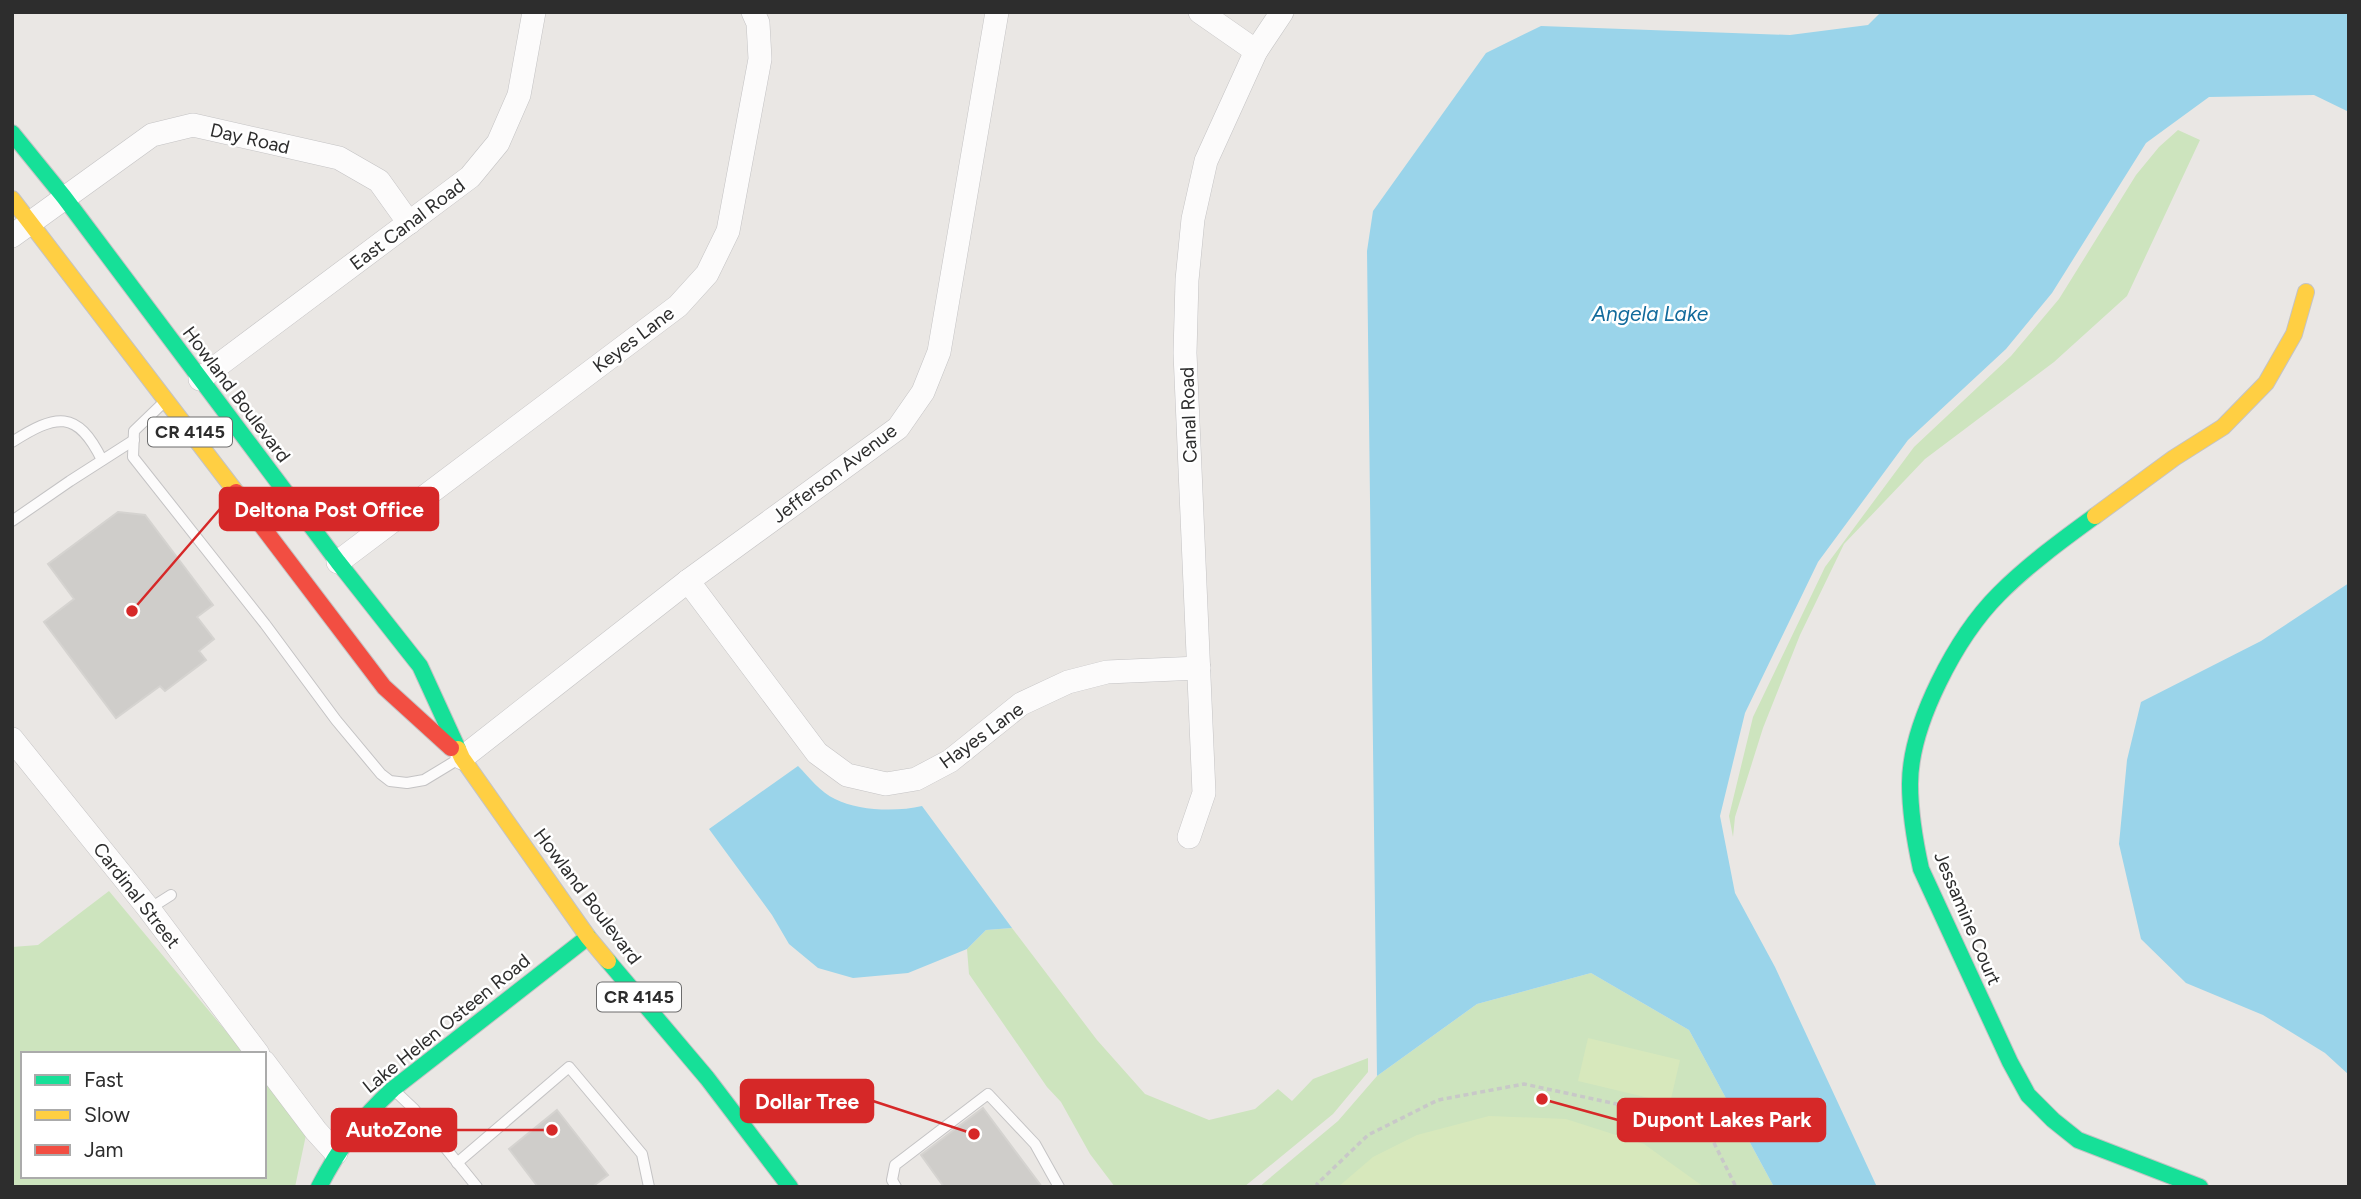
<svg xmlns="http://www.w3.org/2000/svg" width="2361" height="1199" viewBox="0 0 2361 1199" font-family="Figtree,sans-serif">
  <rect width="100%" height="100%" fill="#eae7e4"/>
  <g fill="#cde4be">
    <path d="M 2178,130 L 2200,140 L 2127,296 L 2054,362 L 1925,459 L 1844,544 L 1800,635 L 1763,728 L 1735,817 L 1733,837 L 1729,816 L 1753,717 L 1825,567 L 1914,447 L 2011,356 L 2059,299 L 2136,175 L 2159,147 Z"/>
    <path d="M 109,891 L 245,1054 L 23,1054 L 23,1176 L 264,1176 L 264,1080 L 306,1135 L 295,1187 L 12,1187 L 12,947 L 38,945 Z"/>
    <path d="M 1012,928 L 1097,1040 L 1145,1094 L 1209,1120 L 1255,1109 L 1278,1089 L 1292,1101 L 1313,1079 L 1368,1058 L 1368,1072 L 1333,1114 L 1244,1187 L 1115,1187 L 1090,1154 L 1061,1102 L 1047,1087 L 969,974 L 967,949 L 986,930 Z"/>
    <path d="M 1591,973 L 1689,1030 L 1774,1187 L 1259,1187 L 1338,1121 L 1377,1076 L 1477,1004 Z"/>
  </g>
  <g fill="#d7e8bc">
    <path d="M 1588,1038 L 1680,1060 L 1670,1103 L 1578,1081 Z"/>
    <path d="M 1489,1116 L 1566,1119 L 1644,1144 L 1704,1187 L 1338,1187 L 1373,1157 L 1417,1135 Z"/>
  </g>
  <g fill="#9ad4ea">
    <path d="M 1881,12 L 2349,12 L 2349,112 L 2314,95 L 2209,97 L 2146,143 L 2052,293 L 2006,349 L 1908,440 L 1818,562 L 1745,713 L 1720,816 L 1735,893 L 1775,967 L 1877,1187 L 1774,1187 L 1689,1030 L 1591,973 L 1477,1004 L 1377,1076 L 1367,251 L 1373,211 L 1486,53 L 1541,26 L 1790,35 L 1868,25 Z"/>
    <path d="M 2349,583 L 2349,1075 L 2325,1053 L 2263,1015 L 2186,983 L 2141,939 L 2119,844 L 2127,760 L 2141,702 L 2261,641 Z"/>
    <path d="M 798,766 C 809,777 821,793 835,799 C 858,811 897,812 922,806 L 1012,928 L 986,930 L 967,949 L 908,973 L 853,978 L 818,968 L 789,944 L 772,915 L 709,829 Z"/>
  </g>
  <g fill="#cfcdca" stroke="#d5d3d0" stroke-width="2">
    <path d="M 118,512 L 145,515 L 213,605 L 197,617 L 214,639 L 199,651 L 206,660 L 165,691 L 160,686 L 116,718 L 44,622 L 74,599 L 48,564 Z"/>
    <path d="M 983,1108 L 1042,1187 L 944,1187 L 921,1155 Z"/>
    <path d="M 557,1110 L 608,1175 L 592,1187 L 538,1187 L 509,1149 Z"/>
  </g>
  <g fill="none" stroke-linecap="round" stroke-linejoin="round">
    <g stroke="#c4c3c4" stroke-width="12">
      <g id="lane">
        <path d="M 161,405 L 134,431 L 133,457 L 265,624 L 336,720 L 381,774 L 390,781 L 407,783 L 424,780 L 457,760"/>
        <path d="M 12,442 C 56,414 77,409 102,460"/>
        <path d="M 12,521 L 70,481 L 134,440"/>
        <path d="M 149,909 L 171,895"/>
        <path d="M 395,1091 L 414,1109 L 477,1187"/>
        <path d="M 457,1163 L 569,1067 L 642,1154 L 649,1187"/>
        <path d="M 896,1187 L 892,1180 L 895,1165 L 988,1094 L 1035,1144 L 1059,1187"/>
      </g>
    </g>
    <g stroke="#c4c3c4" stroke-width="24">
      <g id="street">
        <path d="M 1200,12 L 1256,51"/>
        <path d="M 12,236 L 152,135 L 193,125 L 339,158 L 379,181 L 409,223"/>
        <path d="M 200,379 L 470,177 L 498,143 L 519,95 L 534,12"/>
        <path d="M 338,562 L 678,306 L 707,274 L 728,231 L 760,59 L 758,23 L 753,12"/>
        <path d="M 688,581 L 817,753 L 847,775 L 886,784 L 916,779 L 950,761 L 1021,704 L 1068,682 L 1107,672 L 1199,668"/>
        <path d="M 12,739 L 149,909 L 258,1054"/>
        <path d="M 462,758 L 688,581 L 898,428 L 923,392 L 939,352 L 997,12"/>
        <path d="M 1189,837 L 1204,793 L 1185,353 L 1187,280 L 1193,219 L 1206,161 L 1256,51 L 1282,12"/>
        <path d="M 264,1062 L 316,1131 L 336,1153"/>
      </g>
    </g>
    <g stroke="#c4c3c4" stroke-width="18">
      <g id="fast">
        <path d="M 12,133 L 64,197 L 338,562 L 420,666 L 458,749"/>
        <path d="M 2095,516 C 2062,540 2028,565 1999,594 C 1957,636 1910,724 1910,784 C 1910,812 1915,842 1921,869 L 2010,1062 L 2028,1095 L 2053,1120 L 2078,1140 L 2200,1187"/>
        <path d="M 608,961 L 707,1078 L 790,1187"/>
        <path d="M 319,1187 C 339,1148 361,1118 393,1089 L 588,937"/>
      </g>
    </g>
    <g stroke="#c4c3c4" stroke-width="18">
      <g id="slow">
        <path d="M 12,199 L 236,492"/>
        <path d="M 2095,516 L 2174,458 L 2223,427 L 2266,383 L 2294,334 L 2306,292"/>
        <path d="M 458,749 L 462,758 L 588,937 L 608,961"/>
      </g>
    </g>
    <g stroke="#c4c3c4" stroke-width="18">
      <path id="jam" d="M 236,492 L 384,687 L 451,748"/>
    </g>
    <path stroke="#c8c8c8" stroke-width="3.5" stroke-dasharray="5 3.5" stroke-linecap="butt" d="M 1319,1187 L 1317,1184 L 1368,1135 L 1438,1100 L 1524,1084 L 1626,1106 L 1710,1135 L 1736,1187"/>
    <use href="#lane" stroke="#fcfbfb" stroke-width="10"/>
    <use href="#street" stroke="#fcfbfb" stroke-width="23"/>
    <use href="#fast" stroke="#16e098" stroke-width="16"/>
    <use href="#slow" stroke="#ffcf43" stroke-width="16"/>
    <use href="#jam" stroke="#f24e42" stroke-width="16"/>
  </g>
  <g text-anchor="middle" stroke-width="5" stroke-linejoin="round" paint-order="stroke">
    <g fill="#fff" stroke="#6c6c6c" stroke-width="2">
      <rect x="148" y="417.5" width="84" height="29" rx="5"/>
      <rect x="597" y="982.5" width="84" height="29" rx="5"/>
    </g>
    <g font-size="18" font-weight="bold" fill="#2d2d2d">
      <text x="190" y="438">CR 4145</text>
      <text x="639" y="1003">CR 4145</text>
    </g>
    <g font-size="19" fill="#2d2d2d" stroke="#fff">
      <text transform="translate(250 138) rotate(13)" y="7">Day Road</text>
      <text transform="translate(407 224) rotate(-37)" y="7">East Canal Road</text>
      <text transform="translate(633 339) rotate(-37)" y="7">Keyes Lane</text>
      <text transform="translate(237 394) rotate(53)" y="7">Howland Boulevard</text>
      <text transform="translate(1188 415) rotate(-92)" y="7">Canal Road</text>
      <text transform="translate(834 473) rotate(-37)" y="7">Jefferson Avenue</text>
      <text transform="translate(981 735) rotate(-36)" y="7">Hayes Lane</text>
      <text transform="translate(137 895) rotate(52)" y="7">Cardinal Street</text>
      <text transform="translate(588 896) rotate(53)" y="7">Howland Boulevard</text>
      <text transform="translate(1968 918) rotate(67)" y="7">Jessamine Court</text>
      <text transform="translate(446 1023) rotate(-39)" y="7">Lake Helen Osteen Road</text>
    </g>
    <g font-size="21" font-style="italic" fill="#126b9c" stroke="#fff">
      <text x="1650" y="321">Angela Lake</text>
    </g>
  </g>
  <path fill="none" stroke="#d62828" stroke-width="2.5" d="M132 611L220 509M974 1134L873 1101M1542 1099L1618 1120M552 1130L456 1130"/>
  <g fill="#d62828" stroke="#fff" stroke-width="2.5">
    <circle cx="132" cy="611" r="7"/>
    <circle cx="974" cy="1134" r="7"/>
    <circle cx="1542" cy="1099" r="7"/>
    <circle cx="552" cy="1130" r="7"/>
  </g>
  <g fill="#d62828" stroke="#d62828" stroke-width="2.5">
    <rect x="220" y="488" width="218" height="42" rx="7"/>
    <rect x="741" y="1080" width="132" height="42" rx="7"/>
    <rect x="1618" y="1099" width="207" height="42" rx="7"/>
    <rect x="332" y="1109" width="124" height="42" rx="7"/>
  </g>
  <g font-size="21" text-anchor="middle" font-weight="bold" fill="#fff">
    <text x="329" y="517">Deltona Post Office</text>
    <text x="807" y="1109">Dollar Tree</text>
    <text x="1722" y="1127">Dupont Lakes Park</text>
    <text x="394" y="1137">AutoZone</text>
  </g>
  <rect width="2361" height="1199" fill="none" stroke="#2d2d2d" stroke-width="28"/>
  <rect x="21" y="1052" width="245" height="126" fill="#ffffff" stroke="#ababab" stroke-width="2"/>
  <rect x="35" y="1075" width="35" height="10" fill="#16e098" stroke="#ababab" stroke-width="2"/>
  <text x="84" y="1087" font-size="21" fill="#2d2d2d">Fast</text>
  <rect x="35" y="1110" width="35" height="10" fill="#ffcf43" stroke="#ababab" stroke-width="2"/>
  <text x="84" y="1122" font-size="21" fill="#2d2d2d">Slow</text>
  <rect x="35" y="1145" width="35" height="10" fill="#f24e42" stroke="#ababab" stroke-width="2"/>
  <text x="84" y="1157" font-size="21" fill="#2d2d2d">Jam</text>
</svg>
